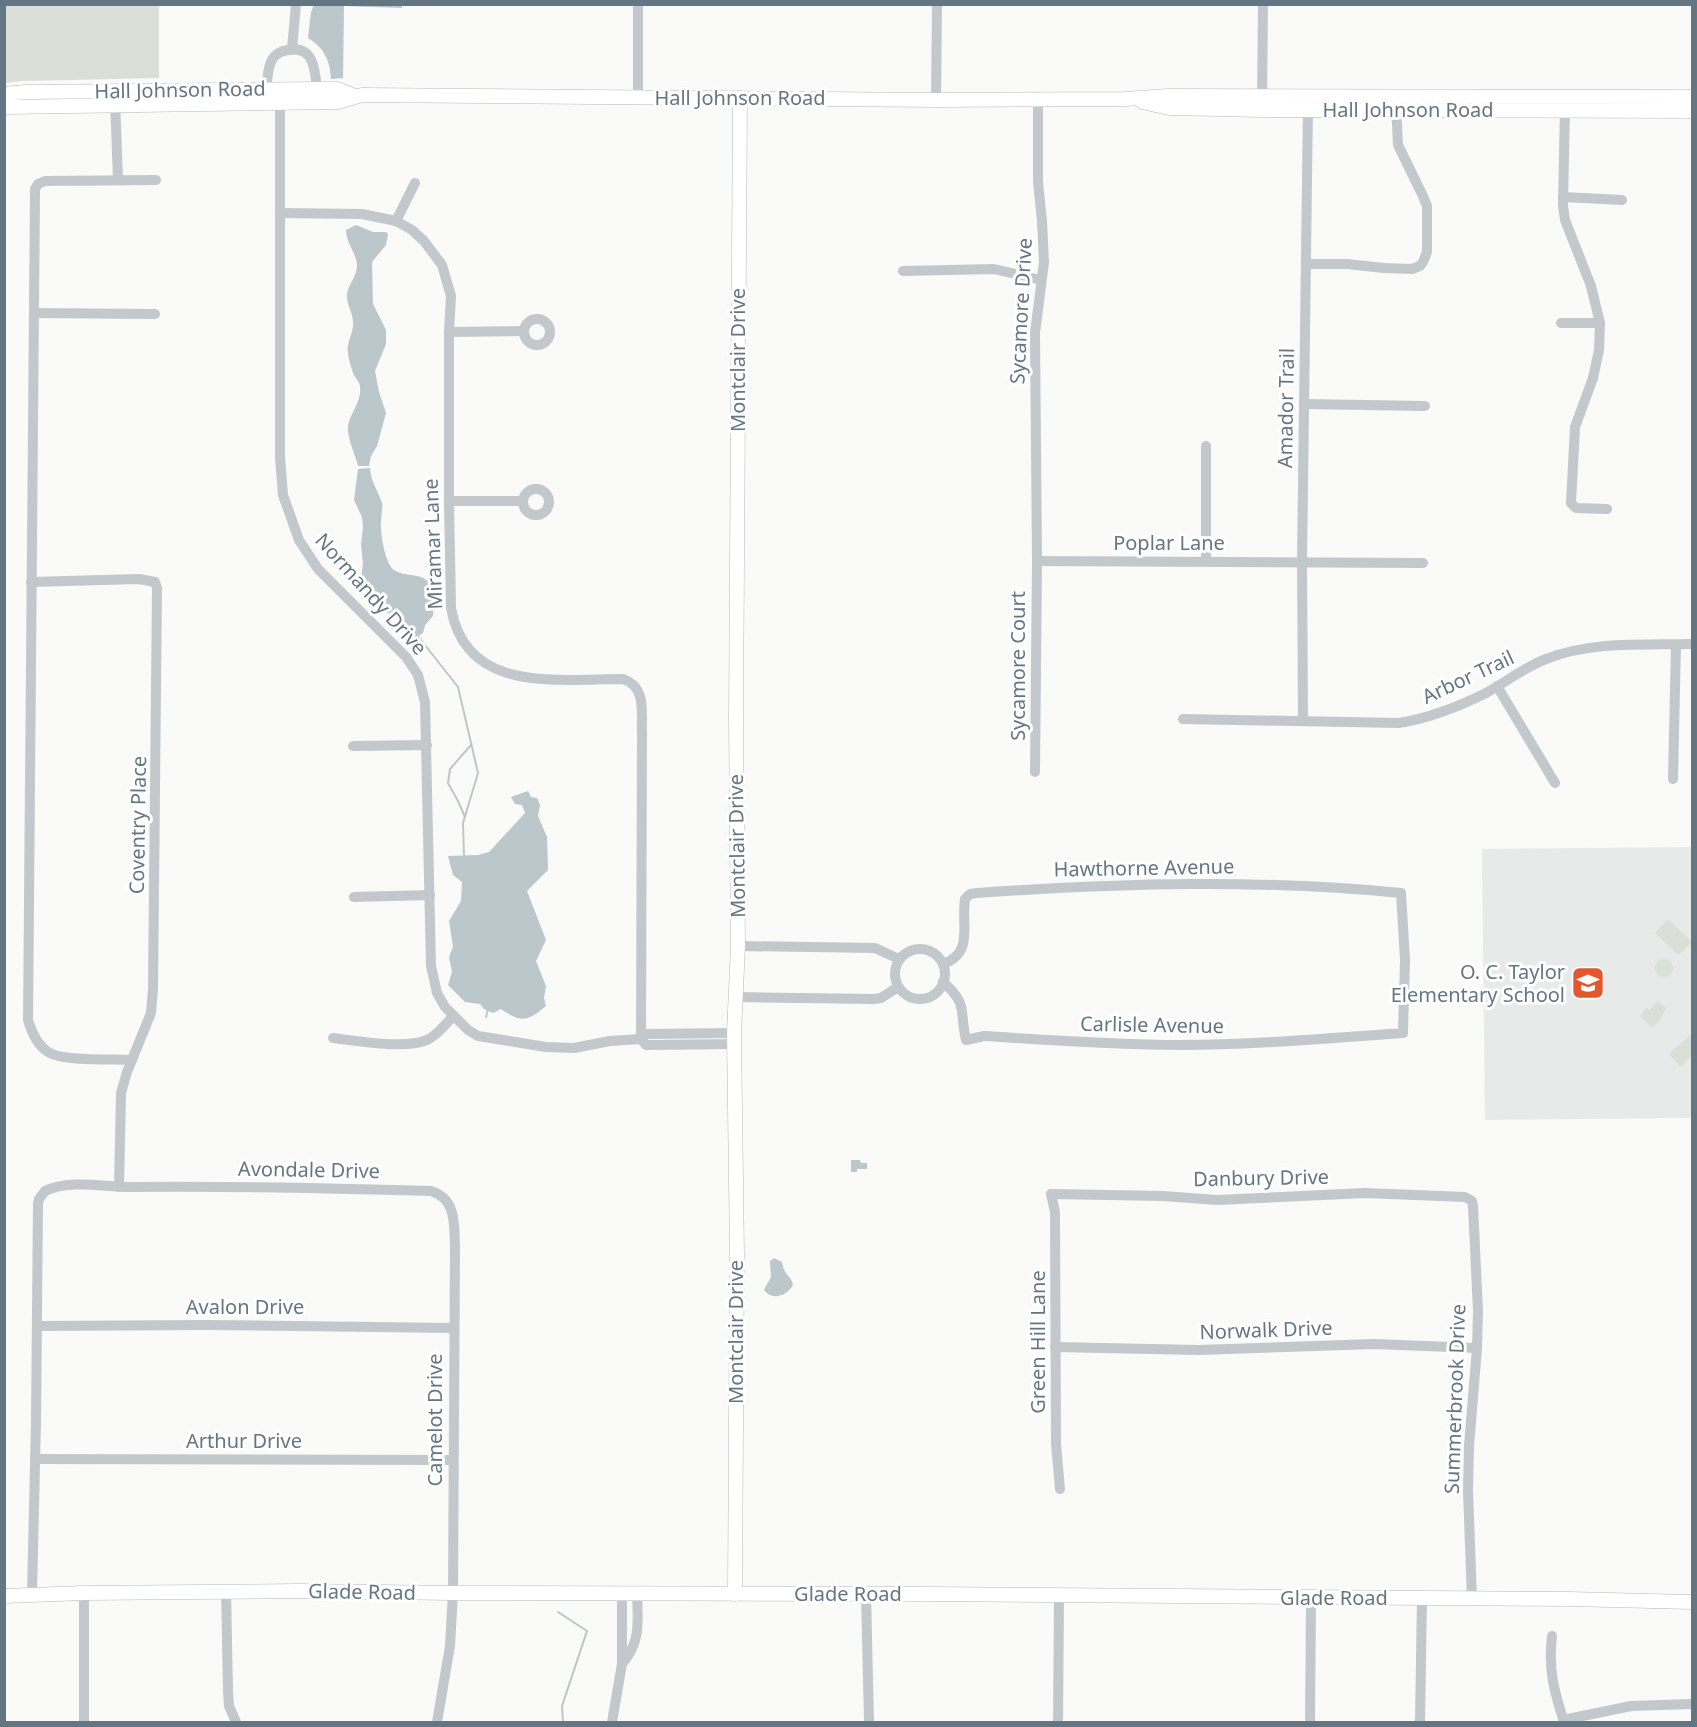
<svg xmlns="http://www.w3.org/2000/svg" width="1697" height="1727" viewBox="0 0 1697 1727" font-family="'Noto Sans',sans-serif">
  <rect width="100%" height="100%" fill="#fafaf8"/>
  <path fill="#e8e9e9" d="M 1692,847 L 1692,1118 L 1485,1120 L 1482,849 Z"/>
  <g fill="#dadfd7">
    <path d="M 4,5 L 159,5 L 159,78 L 22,81 L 5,83 Z"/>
    <path d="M 1668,919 L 1692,942 L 1678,955 L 1655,933 Z"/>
    <circle cx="1664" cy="968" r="9"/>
    <path d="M 1658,1001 L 1666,1008 L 1661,1019 L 1652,1028 L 1640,1016 L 1646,1008 L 1650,1010 Z"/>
    <path d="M 1690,1035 L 1692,1037 L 1692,1056 L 1681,1067 L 1669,1054 Z"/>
  </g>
  <g fill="#bbc7cb">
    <path d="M 314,5 L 402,4 L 402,8 L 344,6 L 343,78 L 331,79 C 330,60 324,48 308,38 L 311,12 Z"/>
    <path d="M 356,225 L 373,232 L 386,232 L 388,234 L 386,245 L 372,262 L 373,304 L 386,330 L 386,344 L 375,371 L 379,392 L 386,413 L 377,446 L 371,456 L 369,466 L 358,466 C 355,453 347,439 348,426 C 350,413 362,401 360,387 C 360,382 356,379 354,375 C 352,371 348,357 348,353 C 346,342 354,333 353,322 C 353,311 344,302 348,290 C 351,281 357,275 357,265 C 356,252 346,243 346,230 Z"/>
    <path d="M 370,468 C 371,483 378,490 382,503 C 383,509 381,516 381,522 C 380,532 385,564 394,570 C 410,580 425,568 435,593 L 433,616 L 425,625 L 423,633 L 412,640 L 405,632 L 401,621 L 391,614 L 380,611 L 371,603 L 360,585 L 363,564 L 361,544 L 363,527 L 362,517 L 354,500 L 358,469 Z"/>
    <path d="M 528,791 L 531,797 L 537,798 L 540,805 L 538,816 L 547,837 L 548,870 L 527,891 L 546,940 L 536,961 L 546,986 L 544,998 L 546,1006 C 527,1022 521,1023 501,1009 L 493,1013 L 484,1009 L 480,1004 L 465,1002 L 448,985 L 452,972 L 449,957 L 453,947 L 449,921 L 461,901 L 462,882 L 453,875 L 448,856 L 478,855 L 489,852 L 525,813 L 522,805 L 515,804 L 511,797 Z"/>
    <path d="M 851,1160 L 860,1160 L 861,1163 L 867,1163 L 867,1169 L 857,1169 L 857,1172 L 851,1172 Z"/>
    <path d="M 774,1258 L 782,1262 C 784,1276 791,1275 793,1285 C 787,1296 772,1301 764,1290 L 771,1277 L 770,1261 Z"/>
  </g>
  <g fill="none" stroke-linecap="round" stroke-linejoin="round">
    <g stroke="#bbc7cb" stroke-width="2">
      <path d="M 417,635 L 458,687 L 478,773 L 463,823 L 464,857"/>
      <path d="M 465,817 L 458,801 L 448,783 L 450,769 L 471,745"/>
      <path d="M 486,1017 L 488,1009"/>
      <path d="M 558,1612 L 587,1631 L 562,1706 L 563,1722"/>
    </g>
    <g stroke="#b3babf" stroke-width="15">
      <g id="secondary">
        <path d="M 4,94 L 25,92 L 317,89 L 337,89 L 355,96"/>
        <path d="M 1142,102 L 1169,108 L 1262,110 L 1692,111"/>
        <path d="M 4,107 L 338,102 L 362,95 L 936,100 L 1125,99 L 1168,96 L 1692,97"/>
        <path d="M 735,1594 L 737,1255 L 734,1033 L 738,946 L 736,719 L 740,98"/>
        <path d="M 4,1596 L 84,1593 L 299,1591 L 453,1593 L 927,1594 L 1569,1599 L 1692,1602"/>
      </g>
    </g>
    <g stroke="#c3c8cc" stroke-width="10">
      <path d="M 638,4 L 638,98"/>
      <path d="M 292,49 L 296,4"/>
      <path d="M 266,89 C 268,80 267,68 272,60 C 275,54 281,51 288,50 C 314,45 315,70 317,89"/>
      <path d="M 115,99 L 118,180"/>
      <path d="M 936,100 L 937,4"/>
      <path d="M 280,103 L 280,457 L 283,495 L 299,540 L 318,569 L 406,657 L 418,675 L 425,702 L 431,966 L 437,993 L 445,1007 L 468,1030 L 478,1036 L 546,1047 L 574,1048 L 610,1041 L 641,1039 L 646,1034 L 734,1033"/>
      <path d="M 1262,103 L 1263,4"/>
      <path d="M 1565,104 L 1563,206 L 1565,220 L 1591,286 L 1600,323 L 1599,350 L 1593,378 L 1575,427 L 1571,503 L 1576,508 L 1607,509"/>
      <path d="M 1563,197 L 1622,200"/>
      <path d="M 280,213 L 362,214 L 396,221 L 412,230 L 424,241 L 442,265 L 451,296 L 449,332 L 449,501 L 451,608 C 466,694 557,679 623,679 C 647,687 641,712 642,734 L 641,1039 L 646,1045 L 734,1044"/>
      <path d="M 396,221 L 415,183"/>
      <path d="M 1306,264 L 1347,264 L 1384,268 L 1412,269 L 1420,266 L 1423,262 L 1427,252 L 1427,206 L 1422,194 L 1398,145 L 1396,103"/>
      <path d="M 903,271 L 994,269 L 1041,280"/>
      <path d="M 34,313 L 155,314"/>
      <circle cx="537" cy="332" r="13"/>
      <path d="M 1561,323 L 1600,323"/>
      <path d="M 449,332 L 523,331"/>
      <path d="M 1304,404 L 1425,406"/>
      <path d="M 1206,446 L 1206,560"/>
      <circle cx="536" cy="502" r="13"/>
      <path d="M 449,501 L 523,501"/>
      <path d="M 1037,561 L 1423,563"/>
      <path d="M 31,582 L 139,579 L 155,582 L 157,588 L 153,989 L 151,1013 L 127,1072 L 121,1093 L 119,1187"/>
      <path d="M 1497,686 L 1555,783"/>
      <path d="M 1183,719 L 1399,723 C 1430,718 1458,707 1486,693 C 1506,682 1525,667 1546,659 C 1591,641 1645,645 1692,644"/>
      <path d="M 1303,720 L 1302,561 L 1308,105"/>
      <path d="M 353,746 L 427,745"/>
      <path d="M 1035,772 L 1037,561 L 1035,333 L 1044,262 L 1042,221 L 1038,182 L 1038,99"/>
      <path d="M 1673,779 L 1676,645"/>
      <path d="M 354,897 L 430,895"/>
      <path d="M 738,946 L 875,948 L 899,959"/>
      <circle cx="920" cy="974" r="25"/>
      <path d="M 943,964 C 974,953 961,926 965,899 L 970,894 L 977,893 C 1121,883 1258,879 1401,893 L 1405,960 L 1403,1033 C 1329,1038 1255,1045 1180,1045 C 1115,1045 1049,1040 984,1036 L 966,1040 C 959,1011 969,1005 943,982"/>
      <path d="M 736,997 L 874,999 L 881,998 L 898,987"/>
      <path d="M 333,1038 C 357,1041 408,1050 429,1039 C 438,1034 446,1024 453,1016"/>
      <path d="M 132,1060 C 111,1059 69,1061 52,1054 C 38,1048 32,1033 28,1020 L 35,189 L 38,184 L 45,181 L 156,180"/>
      <path d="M 37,1326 L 207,1325 L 454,1328"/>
      <path d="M 1055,1347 L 1199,1350 L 1374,1344 L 1477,1348"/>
      <path d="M 35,1459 L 453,1460"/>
      <path d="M 1060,1489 L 1056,1444 L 1055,1212 L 1051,1194 L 1163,1196 L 1217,1200 L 1365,1193 L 1465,1197 L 1472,1201 L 1473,1206 L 1478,1311 L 1477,1348 L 1469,1446 L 1468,1491 L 1472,1599"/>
      <path d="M 226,1591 L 228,1691 L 229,1706 L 236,1722"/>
      <path d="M 32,1594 L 36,1422 L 38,1204 L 39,1199 L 45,1191 C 70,1179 103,1187 130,1187 C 231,1186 331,1188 431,1191 C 457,1199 454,1225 455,1247 L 453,1593 L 450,1646 L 437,1722"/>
      <path d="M 866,1594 L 869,1722"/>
      <path d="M 1552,1636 C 1548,1669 1554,1691 1564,1722"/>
      <path d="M 622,1664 C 641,1642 638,1622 637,1594"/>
      <path d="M 1563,1720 L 1631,1706 L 1692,1704"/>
      <path d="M 84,1722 L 84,1593"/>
      <path d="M 612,1722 L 622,1664 L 622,1594"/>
      <path d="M 1058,1722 L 1059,1595"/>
      <path d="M 1310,1722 L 1311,1598"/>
      <path d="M 1420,1722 L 1422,1598"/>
    </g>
    <use href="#secondary" stroke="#fff" stroke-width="14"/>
  </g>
  <defs>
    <g id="school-square" transform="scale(1.725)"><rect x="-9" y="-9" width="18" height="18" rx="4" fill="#e4572e" stroke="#fff"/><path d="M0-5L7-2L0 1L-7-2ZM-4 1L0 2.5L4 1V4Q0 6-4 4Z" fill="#fff"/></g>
  </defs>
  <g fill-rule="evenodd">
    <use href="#school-square" x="1588" y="983"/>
  </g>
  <g text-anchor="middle" stroke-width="6" stroke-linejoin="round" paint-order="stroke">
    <g font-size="20" fill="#657683" stroke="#fff">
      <text transform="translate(180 90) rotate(-1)" y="7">Hall Johnson Road</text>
      <text x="740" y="105">Hall Johnson Road</text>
      <text x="1408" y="117">Hall Johnson Road</text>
      <text transform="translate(1021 311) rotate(-87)" y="7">Sycamore Drive</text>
      <text transform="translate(738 360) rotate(-90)" y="7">Montclair Drive</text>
      <text transform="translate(1286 408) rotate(-89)" y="7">Amador Trail</text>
      <text x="1169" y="550">Poplar Lane</text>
      <text transform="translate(433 544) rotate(-92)" y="7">Miramar Lane</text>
      <text transform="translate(371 594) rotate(48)" y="7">Normandy Drive</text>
      <text transform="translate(1018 666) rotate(-90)" y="7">Sycamore Court</text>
      <text transform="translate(1468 677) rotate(-25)" y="7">Arbor Trail</text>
      <text transform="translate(138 825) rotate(-89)" y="7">Coventry Place</text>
      <text transform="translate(737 846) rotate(-91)" y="7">Montclair Drive</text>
      <text transform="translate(1144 868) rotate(-1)" y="7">Hawthorne Avenue</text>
      <text transform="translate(1152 1025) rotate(1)" y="7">Carlisle Avenue</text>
      <text transform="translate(309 1170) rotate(1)" y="7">Avondale Drive</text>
      <text transform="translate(1261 1178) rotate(-1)" y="7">Danbury Drive</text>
      <text x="245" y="1314">Avalon Drive</text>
      <text transform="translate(1266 1330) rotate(-2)" y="7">Norwalk Drive</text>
      <text transform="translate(736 1332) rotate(-90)" y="7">Montclair Drive</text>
      <text transform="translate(1038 1342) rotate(-90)" y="7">Green Hill Lane</text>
      <text transform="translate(1455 1399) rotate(-88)" y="7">Summerbrook Drive</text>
      <text transform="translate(435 1420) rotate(-90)" y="7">Camelot Drive</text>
      <text x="244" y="1448">Arthur Drive</text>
      <text transform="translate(362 1592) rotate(1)" y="7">Glade Road</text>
      <text x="848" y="1601">Glade Road</text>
      <text x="1334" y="1605">Glade Road</text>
    </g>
    <g font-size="20" fill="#657683" stroke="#fff" text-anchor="end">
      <text x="1565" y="979">O. C. Taylor<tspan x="1565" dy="23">Elementary School</tspan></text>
    </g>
  </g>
  <rect width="1697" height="1727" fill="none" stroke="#657683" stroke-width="12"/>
</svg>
